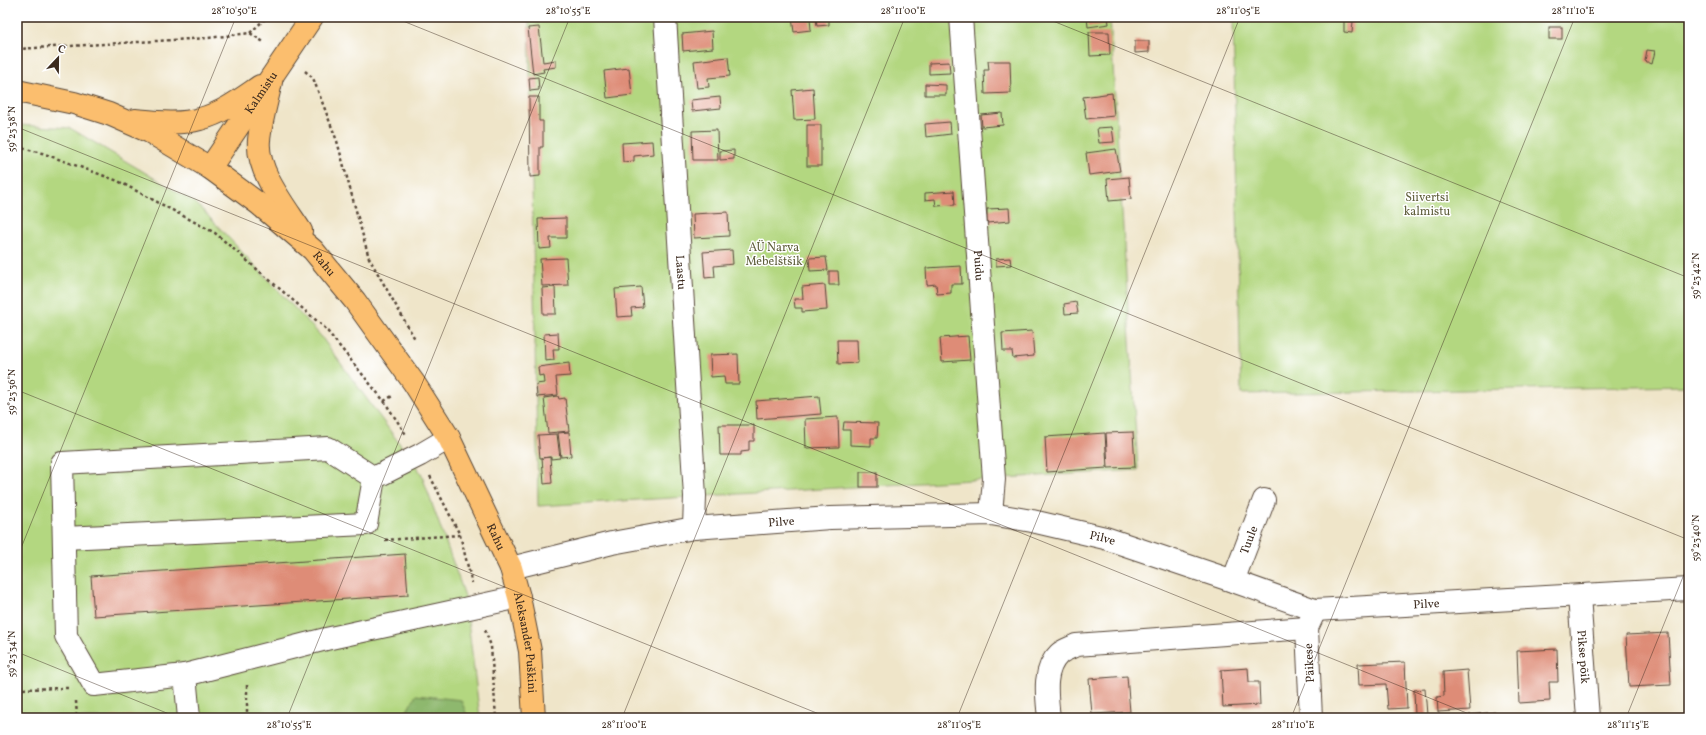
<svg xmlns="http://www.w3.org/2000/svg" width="1706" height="735" viewBox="0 0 1706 735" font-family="Vollkorn,serif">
  <rect width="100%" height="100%" fill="#fff"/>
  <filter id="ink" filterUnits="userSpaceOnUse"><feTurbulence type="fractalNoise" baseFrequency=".025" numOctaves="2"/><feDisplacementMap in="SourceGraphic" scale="8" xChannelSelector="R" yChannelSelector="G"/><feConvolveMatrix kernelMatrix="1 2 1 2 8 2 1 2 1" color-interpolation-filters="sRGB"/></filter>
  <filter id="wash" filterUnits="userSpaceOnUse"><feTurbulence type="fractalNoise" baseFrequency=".012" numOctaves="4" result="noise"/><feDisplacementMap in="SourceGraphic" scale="16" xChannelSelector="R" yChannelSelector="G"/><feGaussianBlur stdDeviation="0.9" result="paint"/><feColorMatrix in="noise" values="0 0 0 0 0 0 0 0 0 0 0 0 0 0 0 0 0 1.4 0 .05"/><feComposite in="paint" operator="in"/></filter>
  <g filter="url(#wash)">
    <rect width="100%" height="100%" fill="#efe5c9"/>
    <g fill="#b3d780" stroke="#77804f">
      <path d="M 529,17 L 1110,17 L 1138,470 L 538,506 Z"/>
      <path d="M 1233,17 L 1689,17 L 1689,386 L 1241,394 Z"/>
      <path d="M 17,125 L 70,128 L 196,203 L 320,335 L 421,473 L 465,596 L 480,718 L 17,718 Z"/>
    </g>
    <path fill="#8eb86e" stroke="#647146" d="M 416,695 L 461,700 L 468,718 L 403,718 Z"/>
    <g id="blocks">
      <g fill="#de8c77">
        <path d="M 530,17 L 552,17 L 552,19 L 530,20 Z"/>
        <path d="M 806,17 L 810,17 L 811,30 L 794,32 L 792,18 Z"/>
        <path d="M 816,17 L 829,17 L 829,25 L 817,26 Z"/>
        <path d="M 1087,17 L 1108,17 L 1109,24 L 1088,27 Z"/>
        <path d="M 1344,20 L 1353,21 L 1352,33 L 1344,32 Z"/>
        <path d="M 539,27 L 543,62 L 556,60 L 556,67 L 543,69 L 544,72 L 533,74 L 528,28 Z"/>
        <rect x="1549" y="27" width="13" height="12"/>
        <path d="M 712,31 L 713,48 L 683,51 L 682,34 Z"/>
        <path d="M 1089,32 L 1109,32 L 1110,55 L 1090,56 Z"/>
        <path d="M 1135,41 L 1149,41 L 1149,52 L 1135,53 Z"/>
        <path d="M 1647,50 L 1655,51 L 1652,64 L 1645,61 Z"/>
        <path d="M 728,57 L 730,76 L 708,78 L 709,87 L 697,88 L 694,61 Z"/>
        <path d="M 988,61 L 1010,61 L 1011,93 L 985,94 L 984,70 L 989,70 Z"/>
        <path d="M 949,62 L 950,73 L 929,74 L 929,63 Z"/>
        <path d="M 629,68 L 632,95 L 607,98 L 604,71 Z"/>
        <path d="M 538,77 L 539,90 L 530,91 L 529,78 Z"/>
        <path d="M 925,84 L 946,85 L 946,95 L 925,95 Z"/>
        <path d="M 813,88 L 815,119 L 794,120 L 792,90 Z"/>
        <path d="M 1112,93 L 1114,116 L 1086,119 L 1083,97 Z"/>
        <path d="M 529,97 L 539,97 L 539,121 L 543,121 L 543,147 L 540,147 L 540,176 L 530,177 Z"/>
        <path d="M 720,97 L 721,108 L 692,111 L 691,100 Z"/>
        <path d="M 1002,113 L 1003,125 L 982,127 L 981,115 Z"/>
        <path d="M 950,122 L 951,134 L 926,137 L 925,124 Z"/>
        <rect x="807" y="125" width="14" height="41"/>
        <path d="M 1112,127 L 1114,142 L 1099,143 L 1097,128 Z"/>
        <path d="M 717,130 L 718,160 L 693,160 L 692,131 Z"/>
        <path d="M 652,141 L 653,154 L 634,156 L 634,161 L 623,162 L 622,143 Z"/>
        <path d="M 1116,149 L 1120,171 L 1089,175 L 1086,153 Z"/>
        <path d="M 734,150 L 734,159 L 720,160 L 720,151 Z"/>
        <path d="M 1129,177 L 1131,199 L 1109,201 L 1107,179 Z"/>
        <path d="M 954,191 L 955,205 L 936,206 L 935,199 L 925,200 L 925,193 Z"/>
        <path d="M 1009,208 L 1010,221 L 987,223 L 987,209 Z"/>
        <path d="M 728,212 L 729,236 L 694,238 L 693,214 Z"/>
        <path d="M 566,218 L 566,238 L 550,238 L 551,248 L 539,249 L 538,219 Z"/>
        <path d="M 732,250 L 733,264 L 714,266 L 715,277 L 705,278 L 703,252 Z"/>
        <path d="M 826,257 L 828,270 L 810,271 L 809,258 Z"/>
        <path d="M 566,258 L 568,285 L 542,286 L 540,259 Z"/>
        <path d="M 1010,258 L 1011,265 L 996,266 L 996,259 Z"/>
        <path d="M 961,266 L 962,284 L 951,284 L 951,293 L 937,294 L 936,284 L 927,285 L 926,268 Z"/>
        <path d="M 829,271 L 838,271 L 839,285 L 829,285 Z"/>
        <path d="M 825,285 L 827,310 L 802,312 L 802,308 L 795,308 L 794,299 L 803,299 L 802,287 Z"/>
        <path d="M 555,287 L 556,314 L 543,314 L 542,288 Z"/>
        <path d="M 641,287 L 643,307 L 631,308 L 632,316 L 617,317 L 615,289 Z"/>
        <path d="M 1076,302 L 1078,313 L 1065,314 L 1064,304 Z"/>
        <path d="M 1032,331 L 1034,356 L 1013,358 L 1012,351 L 1003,351 L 1002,333 Z"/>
        <path d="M 558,333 L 559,349 L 553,349 L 554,360 L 545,361 L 544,334 Z"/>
        <path d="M 968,336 L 970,360 L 942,362 L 940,338 Z"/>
        <path d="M 837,340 L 857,340 L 858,363 L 838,364 Z"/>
        <path d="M 738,354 L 739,384 L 725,384 L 724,376 L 711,377 L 710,355 Z"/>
        <path d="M 569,363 L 570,376 L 556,377 L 558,395 L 537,397 L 536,384 L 544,383 L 543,375 L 539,376 L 538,367 Z"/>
        <path d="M 558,396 L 559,399 L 565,398 L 569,431 L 548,433 L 544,398 Z"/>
        <path d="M 819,396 L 821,414 L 757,419 L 756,401 Z"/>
        <path d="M 838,417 L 839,447 L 806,448 L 805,419 Z"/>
        <path d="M 844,422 L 878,423 L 877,438 L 871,438 L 871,446 L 850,445 L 850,430 L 843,430 Z"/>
        <path d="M 719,425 L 754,425 L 754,441 L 749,441 L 749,451 L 741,452 L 741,455 L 720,455 Z"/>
        <path d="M 569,432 L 571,456 L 561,457 L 558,433 Z"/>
        <path d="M 1133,432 L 1135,467 L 1108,468 L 1106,433 Z"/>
        <path d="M 1105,433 L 1107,468 L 1047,472 L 1045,437 Z"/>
        <path d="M 557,434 L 560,458 L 551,459 L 551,457 L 540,458 L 538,435 Z"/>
        <path d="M 550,457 L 552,483 L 544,484 L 542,458 Z"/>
        <rect x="860" y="472" width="17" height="15"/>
        <path d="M 405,554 L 408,595 L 94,616 L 91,576 Z"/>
        <path d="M 1668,633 L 1671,685 L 1629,687 L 1626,635 Z"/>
        <path d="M 1557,649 L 1558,682 L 1549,682 L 1550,701 L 1519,703 L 1517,651 Z"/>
        <path d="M 1405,662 L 1407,708 L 1388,709 L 1386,684 L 1359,685 L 1358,664 Z"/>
        <path d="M 1248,668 L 1249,682 L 1259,682 L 1260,705 L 1223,707 L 1221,670 Z"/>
        <path d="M 1467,670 L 1470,710 L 1438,712 L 1437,697 L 1444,696 L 1443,672 Z"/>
        <path d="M 1127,676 L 1130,712 L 1092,714 L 1089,679 Z"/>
        <path d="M 1425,689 L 1427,715 L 1415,716 L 1414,690 Z"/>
        <path d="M 1496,712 L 1496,718 L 1469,718 L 1469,715 Z"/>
        <path d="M 152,714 L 153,718 L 110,718 L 110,717 Z"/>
      </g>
    </g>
  </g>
  <g filter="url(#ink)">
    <use href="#blocks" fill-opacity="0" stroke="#564638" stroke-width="1"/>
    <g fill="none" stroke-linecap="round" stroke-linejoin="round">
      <g stroke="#564638" stroke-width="24">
        <g id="minor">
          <path id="s1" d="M 665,17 L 695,496 L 694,528"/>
          <path id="s2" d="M 961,17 L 994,479 L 991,514"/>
          <path d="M 64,538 L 366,524 L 374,478"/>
          <path id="s3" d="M 511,568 L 612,543 L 694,528 L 830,518 L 991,514 L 1032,521 L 1105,538 L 1233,581 L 1315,610 L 1689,589"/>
          <path id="s4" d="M 1233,581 L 1264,500"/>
          <path id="s5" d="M 1579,596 L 1588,718"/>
          <path d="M 185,675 L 94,685 L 66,636 L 62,463 L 328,448 L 374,478 L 420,455 L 449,438"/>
          <path d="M 189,718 L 185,675 L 326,639 L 519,597"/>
          <path d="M 1049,718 C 1047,697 1042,670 1059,654 C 1063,650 1071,648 1076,645 L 1307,628"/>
          <path d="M 1311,718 L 1307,628 L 1313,615"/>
        </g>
      </g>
      <g stroke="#564638" stroke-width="24">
        <g id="major">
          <path d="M 272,77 C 268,98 261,120 259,140 C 256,171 285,206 301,231"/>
          <path id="s6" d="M 17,91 L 74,103 L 109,114 L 150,132 L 210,168 L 259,204 L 313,250 L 355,301 L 414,383 L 449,438 L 511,568 L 519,597 L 530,651 L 534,718"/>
          <path d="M 135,120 C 156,122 180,125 200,119 C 223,113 241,99 260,86"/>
          <path id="s7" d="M 210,168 L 312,17"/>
        </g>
      </g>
      <g stroke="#564638" stroke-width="2.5" stroke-dasharray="3 3" stroke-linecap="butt">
        <path d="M 250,33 L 267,17"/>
        <path d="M 17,49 L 208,38 L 250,33 L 265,43"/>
        <path d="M 305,71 L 313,78 L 337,141 L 369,258 L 415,339"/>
        <path d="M 17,147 L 42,153 L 118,181 L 215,233 L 324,327 L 384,401 L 407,436"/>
        <path d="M 384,401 L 394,395"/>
        <path d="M 430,476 L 460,535 L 472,583"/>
        <path d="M 385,540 L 460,535"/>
        <path d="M 485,630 L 491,646 L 496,718"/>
        <path d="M 17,689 L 68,688"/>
        <path d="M 76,701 L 77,718"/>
        <path d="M 247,718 L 247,685"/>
      </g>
      <use href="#minor" stroke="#fff" stroke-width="22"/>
      <use href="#major" stroke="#fbbe6e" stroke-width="22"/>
    </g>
  </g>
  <path fill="none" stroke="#3b2a1e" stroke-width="1" stroke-opacity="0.45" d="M 393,17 L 1689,540M 1043,17 L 1689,278M 17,127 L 1479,718M 17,390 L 829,718M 17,558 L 236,17M 17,652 L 179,718M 287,718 L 570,17M 622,718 L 905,17M 957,718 L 1240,17M 1291,718 L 1575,17M 1626,718 L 1689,562"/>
  <g text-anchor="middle" stroke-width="3" stroke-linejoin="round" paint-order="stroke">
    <g font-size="12" fill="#3b2a1e" stroke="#fff">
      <text dy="4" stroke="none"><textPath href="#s7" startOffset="91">Kalmistu</textPath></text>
      <text dy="4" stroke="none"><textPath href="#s6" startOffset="359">Rahu</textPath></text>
      <text dy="4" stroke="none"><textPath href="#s2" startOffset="249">Puidu</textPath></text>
      <text dy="4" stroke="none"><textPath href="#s1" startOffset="256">Laastu</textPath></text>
      <text dy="4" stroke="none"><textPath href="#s3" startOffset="275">Pilve</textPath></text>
      <text dy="4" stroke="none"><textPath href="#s6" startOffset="683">Rahu</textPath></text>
      <text dy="4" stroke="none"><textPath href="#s3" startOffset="599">Pilve</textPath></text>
      <text dy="4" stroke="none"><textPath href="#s4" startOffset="44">Tuule</textPath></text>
      <text dy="4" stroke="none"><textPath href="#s3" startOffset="935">Pilve</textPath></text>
      <text dy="4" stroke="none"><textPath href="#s6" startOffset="794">Aleksander Puškini</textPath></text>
      <text dy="4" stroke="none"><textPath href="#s5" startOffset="61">Pikse põik</textPath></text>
      <text transform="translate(1309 663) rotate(-93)" y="4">Päikese</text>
    </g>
    <g font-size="12" fill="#5f5e3b" stroke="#fff">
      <text x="1427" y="201">Siivertsi<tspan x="1427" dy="14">kalmistu</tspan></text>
      <text x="774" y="251">AÜ Narva<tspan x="774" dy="14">Mebelštšik</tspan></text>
    </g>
  </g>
  <rect width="1706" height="735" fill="none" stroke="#fff" stroke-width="44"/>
  <g transform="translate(58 58) rotate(22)" stroke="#ffffff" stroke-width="3" paint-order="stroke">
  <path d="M0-3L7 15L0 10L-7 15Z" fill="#3b2a1e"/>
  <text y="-6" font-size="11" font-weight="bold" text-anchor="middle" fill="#3b2a1e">С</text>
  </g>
  <rect x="22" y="22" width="1662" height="691" fill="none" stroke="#3b2a1e" stroke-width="1.5"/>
  <g font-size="10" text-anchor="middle" fill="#3b2a1e">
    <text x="234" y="14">28°10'50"E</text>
    <text x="568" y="14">28°10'55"E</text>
    <text x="903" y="14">28°11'00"E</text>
    <text x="1238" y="14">28°11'05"E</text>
    <text x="1573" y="14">28°11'10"E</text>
    <text transform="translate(11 129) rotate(-90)" y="4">59°23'38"N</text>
    <text transform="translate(1695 276) rotate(-90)" y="4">59°23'42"N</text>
    <text transform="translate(11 392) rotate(-90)" y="4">59°23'36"N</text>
    <text transform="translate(1695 538) rotate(-90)" y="4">59°23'40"N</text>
    <text transform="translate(11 654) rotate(-90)" y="4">59°23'34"N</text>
    <text x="289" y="728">28°10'55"E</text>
    <text x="624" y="728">28°11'00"E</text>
    <text x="959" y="728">28°11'05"E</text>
    <text x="1293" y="728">28°11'10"E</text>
    <text x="1628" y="728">28°11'15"E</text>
  </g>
</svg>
